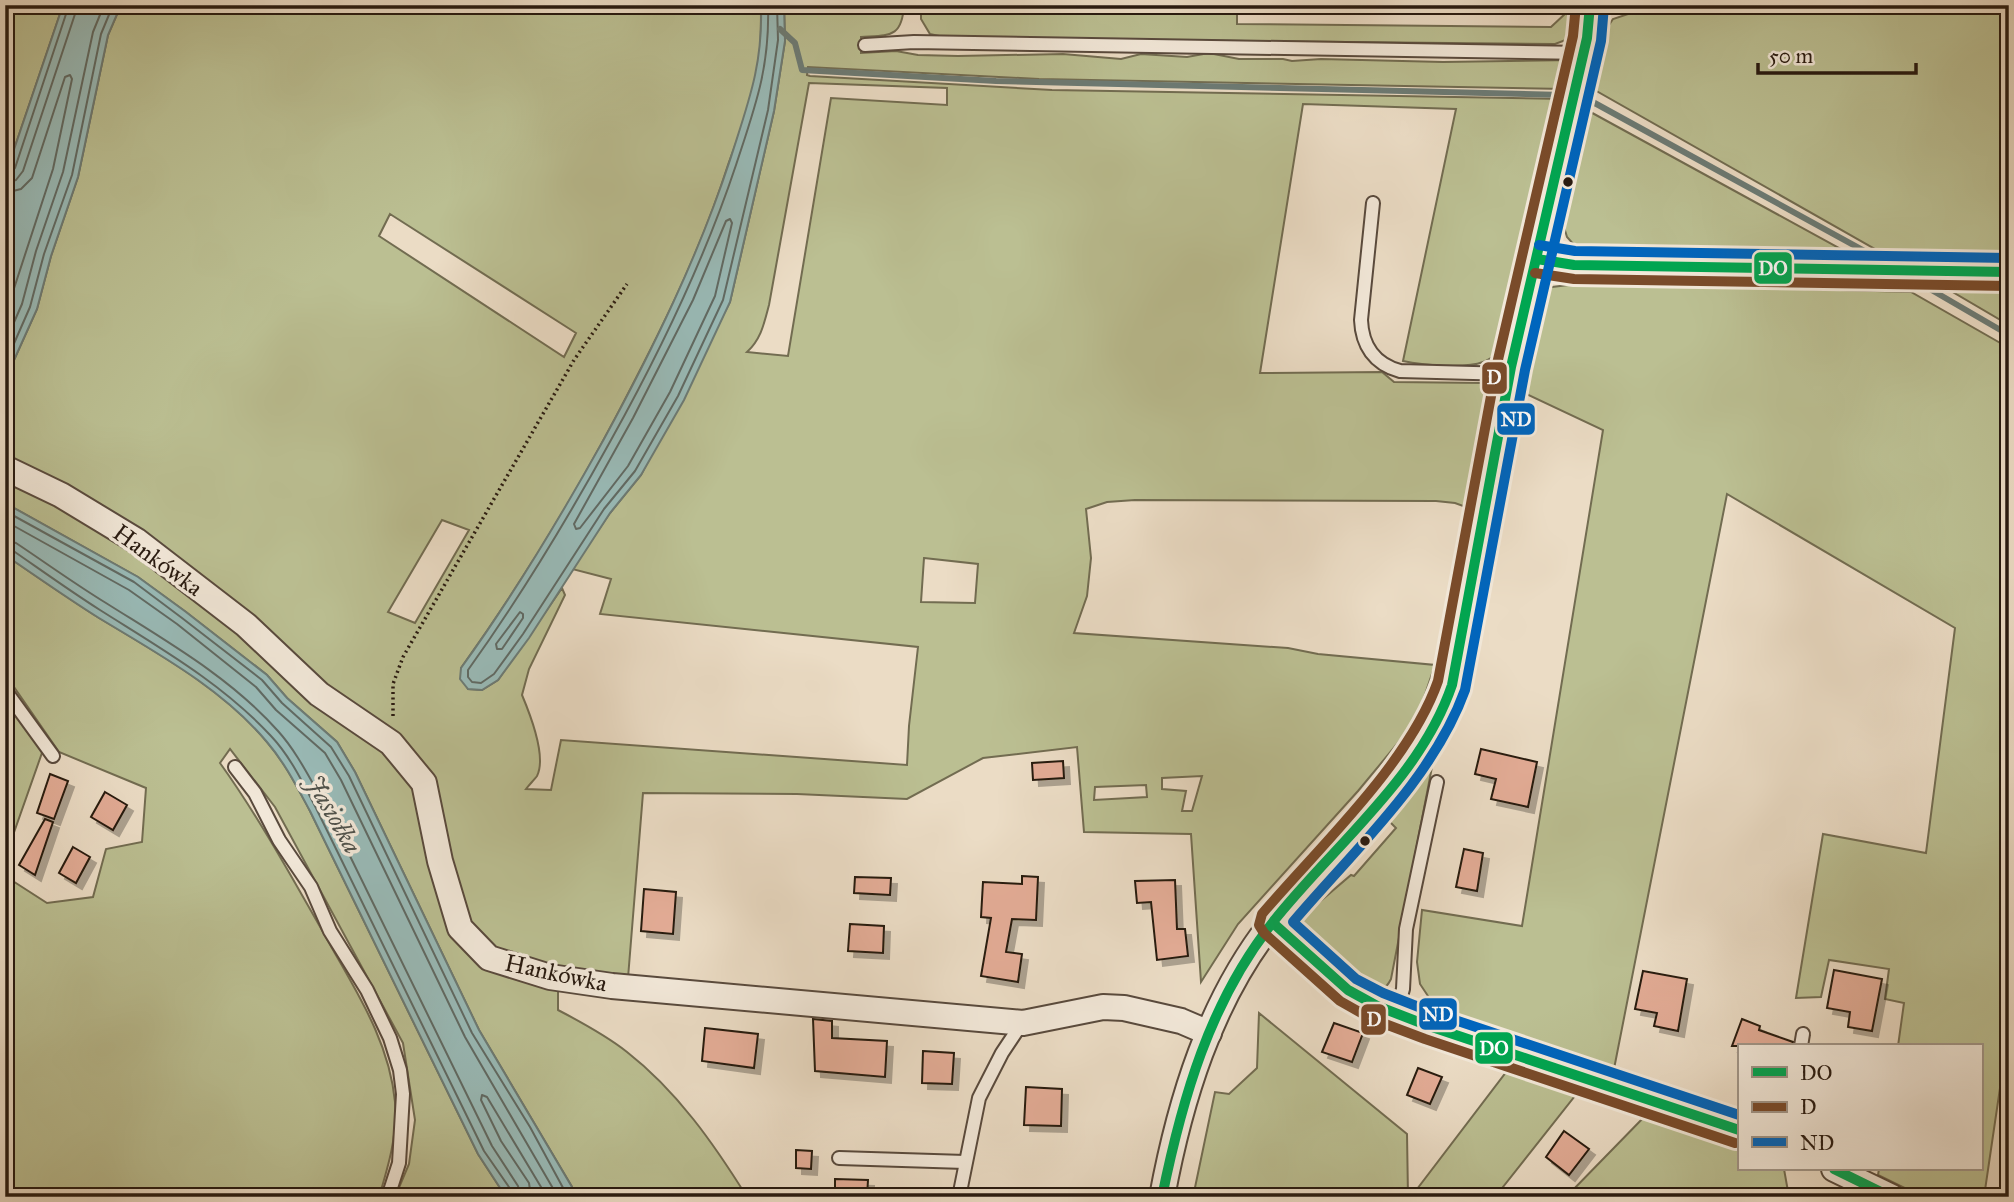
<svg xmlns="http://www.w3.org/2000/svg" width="2014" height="1202" viewBox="0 0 2014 1202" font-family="'IM FELL Great Primer',serif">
  <defs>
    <filter id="shadow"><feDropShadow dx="6" dy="6" stdDeviation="0" flood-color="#0004"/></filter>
  </defs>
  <rect width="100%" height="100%" fill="#ebdcc5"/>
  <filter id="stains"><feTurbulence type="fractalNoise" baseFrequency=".00286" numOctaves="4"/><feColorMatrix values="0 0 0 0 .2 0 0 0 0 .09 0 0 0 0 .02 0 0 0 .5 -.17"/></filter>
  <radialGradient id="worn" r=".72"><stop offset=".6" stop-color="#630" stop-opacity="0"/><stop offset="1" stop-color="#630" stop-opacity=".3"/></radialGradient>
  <g fill="#bbbf92" stroke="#726c51" stroke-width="2" fill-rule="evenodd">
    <path d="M 5,5 L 63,5 L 5,176 Z"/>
    <path d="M 121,5 L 761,5 C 761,30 761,54 756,79 C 750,108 738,137 728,165 C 704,240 672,308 636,378 C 585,479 527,576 461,668 L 468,689 L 482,690 L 498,680 L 562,588 L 565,595 L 529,669 L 522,695 C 530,714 547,756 537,776 C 534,780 529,785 526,789 L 551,790 L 561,740 L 907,765 L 909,726 L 918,647 L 600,614 L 611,579 L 572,569 L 610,513 L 641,475 L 730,302 L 774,111 L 785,41 L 784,5 L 904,5 C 902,38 890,35 861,37 L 861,53 L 896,51 L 918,55 L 958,56 L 1063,54 L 1121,59 L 1141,54 L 1187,57 L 1209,53 L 1239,59 L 1283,59 L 1292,61 L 1321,59 L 1443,62 L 1572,60 L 1565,89 L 1039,79 L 808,67 L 807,75 L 810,76 L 1052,90 L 1564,99 L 1507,346 C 1499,352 1492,359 1483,362 C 1465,369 1422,365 1403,361 L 1456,109 L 1303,104 L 1260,373 L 1382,372 L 1394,382 L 1485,383 L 1496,395 L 1474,510 L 1455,503 L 1436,501 L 1135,500 L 1107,502 L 1086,509 L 1091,558 L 1087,596 L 1074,633 L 1288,648 L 1318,654 L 1435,665 L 1420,709 L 1402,738 L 1358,791 L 1238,924 L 1201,982 L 1191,834 L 1084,832 L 1077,747 L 983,758 L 907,799 L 797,794 L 643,793 L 628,978 L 586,975 L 494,953 L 463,917 L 436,805 L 321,689 L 249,620 L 5,463 L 5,380 L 37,309 L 51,256 L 78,177 L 108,35 ZM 809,83 L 947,88 L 947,105 L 831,98 L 788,356 L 747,352 C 761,339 764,324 769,305 ZM 390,214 L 576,333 L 564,357 L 379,236 ZM 442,520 L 469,530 L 415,623 L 388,612 ZM 924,558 L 978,564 L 975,603 L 921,602 ZM 1202,776 L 1192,811 L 1182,811 L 1186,791 L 1162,789 L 1162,778 ZM 1146,785 L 1147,797 L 1094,800 L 1095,787 Z"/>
    <path d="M 921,5 L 1237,5 L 1237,24 L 1551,27 L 1566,13 L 1575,22 L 1571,38 L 1555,44 L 948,38 L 930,34 L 921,19 Z"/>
    <path d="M 1631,13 L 2009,14 L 2009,259 L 1889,257 L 1593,89 L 1603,34 L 1613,19 Z"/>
    <path d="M 1585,109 L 1859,259 L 1593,253 L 1575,246 L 1567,237 L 1561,217 Z"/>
    <path d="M 1585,283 L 1911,292 L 2009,348 L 2009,1027 L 1984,1197 L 1923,1197 L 1878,1175 L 1879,1169 L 1981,1169 L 1981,1046 L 1898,1046 L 1904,1003 L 1885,999 L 1889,969 L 1829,960 L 1821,997 L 1796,998 L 1823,834 L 1926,853 L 1955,628 L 1727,494 L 1613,1074 L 1537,1055 L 1463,1029 L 1442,1017 L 1420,984 L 1417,962 L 1422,910 L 1522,926 L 1603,430 L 1522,392 L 1540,296 L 1552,287 Z"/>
    <path d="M 1946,288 L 2009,289 L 2009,325 Z"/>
    <path d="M 5,472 L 137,546 L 410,774 L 459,932 L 558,983 L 558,1010 C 581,1022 607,1036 627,1052 C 677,1091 714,1144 747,1197 L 575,1197 L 572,1187 L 479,1030 L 355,772 L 337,742 L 287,698 L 267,675 L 186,612 L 138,577 L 5,503 Z"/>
    <path d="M 5,555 C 36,576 67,598 99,618 C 157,653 223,689 267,742 C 285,763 297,787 310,811 L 478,1154 L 506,1197 L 395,1197 L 409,1164 L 415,1120 L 403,1043 L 275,807 L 230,749 L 220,763 C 258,816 290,874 323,932 C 353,987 389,1038 395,1102 C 398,1134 388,1167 379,1197 L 5,1197 L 5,876 L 47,903 L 93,897 L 106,849 L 142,842 L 146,788 L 59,752 L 5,674 Z"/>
    <path d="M 5,693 L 43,750 L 5,858 Z"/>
    <path d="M 1430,763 L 1432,767 L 1391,979 C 1385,991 1378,994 1365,991 L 1309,944 L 1313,938 L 1303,929 L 1302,917 L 1351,875 L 1354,876 L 1396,828 L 1389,821 L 1410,780 L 1423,764 Z"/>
    <path d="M 1259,1013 L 1407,1134 L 1408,1197 L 1193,1197 L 1215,1092 L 1229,1094 L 1257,1068 Z"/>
    <path d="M 1507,1071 L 1578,1092 L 1495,1197 L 1411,1197 Z"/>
    <path d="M 1648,1113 L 1739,1143 L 1739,1169 L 1784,1169 L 1789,1197 L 1566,1197 Z"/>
  </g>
  <g fill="#99bbb8" stroke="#6c7b75" stroke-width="2">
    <path d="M 63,5 L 121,5 L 108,35 L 78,177 L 51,256 L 37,309 L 5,380 L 5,176 Z"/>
    <path d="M 761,5 L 784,5 L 785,41 L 774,111 L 730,302 L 684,400 L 641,475 L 610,513 L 529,638 L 498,680 L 482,690 L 468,689 L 460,679 L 461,668 C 514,595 560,518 604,439 C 653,349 698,257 730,160 C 748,103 763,66 761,5 Z"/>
    <path d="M 5,503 L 138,577 L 186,612 L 267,675 L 287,698 L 337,742 L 355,772 L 479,1030 L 572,1187 L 575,1197 L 506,1197 L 478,1154 L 310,811 C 297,787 285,763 267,742 C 223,689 157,653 99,618 C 67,598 36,576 5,555 Z"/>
  </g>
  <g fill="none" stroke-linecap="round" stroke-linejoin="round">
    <g stroke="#606a64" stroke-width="2">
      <path d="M 768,5 C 770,68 755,107 736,165 C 704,261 660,352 611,440 C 567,520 521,596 468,670 L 468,677 L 472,682 L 481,683 L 494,674 L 523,634 L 604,509 L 635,471 L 678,396 L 723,300 L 768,110 L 778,40 L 777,5"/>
      <path d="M 5,174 L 11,173 L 15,168 L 69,5"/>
      <path d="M 5,183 L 16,180 L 23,171 L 78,5"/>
      <path d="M 5,193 L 21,189 L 32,178 L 65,77 L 70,75 L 72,79 L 53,169 L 5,316"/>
      <path d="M 730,219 L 732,223 L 715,296 L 670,392 L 628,466 L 580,528 L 576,529 L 574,524 L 633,418 L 693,300 L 726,221 Z"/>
      <path d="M 5,343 L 22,304 L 36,251 L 63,172 L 93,32 L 104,5"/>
      <path d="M 5,364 L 30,307 L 44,254 L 72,175 L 101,34 L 113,5"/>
      <path d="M 5,511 L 134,582 L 182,618 L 262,680 L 282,703 L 331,747 L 349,776 L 472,1033 L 530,1127 L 568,1197"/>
      <path d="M 5,521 L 129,590 L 177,624 L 256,687 L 276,710 L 325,753 L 341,780 L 465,1037 L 558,1197"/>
      <path d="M 5,540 L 16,543 C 46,563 75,584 106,603 C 166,641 230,677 278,731 C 297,752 310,779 324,803 L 492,1146 L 518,1186 L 521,1197"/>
      <path d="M 5,549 L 12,550 C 41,570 70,591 100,610 C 160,648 222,683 271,736 C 290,756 303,783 316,808 L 484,1151 L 511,1190 L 512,1197"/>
      <path d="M 520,612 L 523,614 L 523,618 L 502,649 L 497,649 L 496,644 Z"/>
      <path d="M 531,1197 L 529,1183 L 501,1141 L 481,1100 L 482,1095 L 487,1097 L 547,1197"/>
    </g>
    <g stroke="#6c7b75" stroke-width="6">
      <path d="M 780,29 L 795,43 L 802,70 L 996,81 L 1563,95"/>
      <path d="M 1591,101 L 1879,259"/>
      <path d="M 1923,285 L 2009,335"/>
    </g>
  </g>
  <g fill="#e3ac96" stroke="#281a10" stroke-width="2" filter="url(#shadow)">
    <path d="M 1481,749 L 1537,762 L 1528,807 L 1491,799 L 1496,779 L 1475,774 Z"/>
    <path d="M 1063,761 L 1064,778 L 1033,780 L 1032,763 Z"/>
    <path d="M 50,774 L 68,781 L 54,819 L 37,813 Z"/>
    <path d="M 105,792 L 127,805 L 113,830 L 91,817 Z"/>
    <path d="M 45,819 L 53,822 L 35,875 L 19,865 Z"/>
    <path d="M 73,847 L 90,857 L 76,883 L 59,873 Z"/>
    <path d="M 1464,849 L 1483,853 L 1477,891 L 1456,887 Z"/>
    <path d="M 1022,876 L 1038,877 L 1036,920 L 1012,919 L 1006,952 L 1022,954 L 1018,982 L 981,976 L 991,918 L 981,917 L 983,882 L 1022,884 Z"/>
    <path d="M 855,877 L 891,878 L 890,895 L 854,893 Z"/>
    <path d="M 1175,880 L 1177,929 L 1185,929 L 1188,956 L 1157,960 L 1151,902 L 1137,903 L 1135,881 Z"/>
    <path d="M 644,889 L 676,892 L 673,934 L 641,931 Z"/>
    <path d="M 850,924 L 884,926 L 883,953 L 848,951 Z"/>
    <path d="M 1834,970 L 1882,979 L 1872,1031 L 1848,1027 L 1850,1012 L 1827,1008 Z"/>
    <path d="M 1643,971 L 1687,979 L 1678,1031 L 1654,1026 L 1657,1013 L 1635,1009 Z"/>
    <path d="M 813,1019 L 832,1021 L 832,1038 L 887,1041 L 885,1077 L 815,1071 Z"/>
    <path d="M 1742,1019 L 1760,1026 L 1759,1030 L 1793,1042 L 1792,1046 L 1732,1046 Z"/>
    <path d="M 1334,1023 L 1363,1033 L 1352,1062 L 1322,1052 Z"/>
    <path d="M 705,1028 L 758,1034 L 754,1068 L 702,1061 Z"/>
    <path d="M 923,1051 L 954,1053 L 952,1084 L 922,1083 Z"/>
    <path d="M 1418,1068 L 1442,1077 L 1430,1104 L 1407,1095 Z"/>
    <path d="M 1026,1087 L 1062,1089 L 1061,1126 L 1024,1125 Z"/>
    <path d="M 1564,1131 L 1589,1149 L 1569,1175 L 1546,1157 Z"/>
    <path d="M 796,1150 L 812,1151 L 811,1169 L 796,1168 Z"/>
    <path d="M 835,1179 L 868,1180 L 867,1197 L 835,1197 Z"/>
  </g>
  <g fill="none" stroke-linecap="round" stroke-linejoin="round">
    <g stroke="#594a3d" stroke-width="16">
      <g id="service">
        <path d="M 865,45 L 914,42 L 1583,53"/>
        <path d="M 1373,203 L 1361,320 C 1362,345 1374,364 1400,371 L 1510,374"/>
        <path d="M 5,690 L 53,756"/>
        <path d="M 235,767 L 255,793 L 279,840 L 311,887 L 330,931 L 367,990 L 390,1038 L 400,1070 L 403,1094 L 399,1163 L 388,1197"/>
        <path d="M 1396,1014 L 1403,989 L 1406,929 L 1437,782"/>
        <path d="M 1801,1046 L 1803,1034"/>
        <path d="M 839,1158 L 965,1162"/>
        <path d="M 959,1197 L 979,1098 L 1002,1053 L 1022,1023"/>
      </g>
    </g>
    <g stroke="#594a3d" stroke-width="28">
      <g id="minor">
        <path d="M 1537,259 L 1574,265 L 2009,272"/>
        <path d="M 5,468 L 61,495 L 137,541 L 246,625 L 319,694 L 391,743 L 424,783 L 440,861 L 460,928 L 489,958 L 550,977 L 612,986 L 1023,1023 L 1103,1007 L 1124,1008 L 1181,1021 L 1209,1033"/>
        <path d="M 1273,923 L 1348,990 L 1377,1006 L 1429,1026 L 1739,1130"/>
        <path d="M 1834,1169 L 1892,1197"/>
        <path d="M 1162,1197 C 1180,1100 1210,1002 1271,924 C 1300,888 1333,856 1363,822 C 1376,807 1387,791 1399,776 C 1422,746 1441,721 1452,685 L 1511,367 L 1587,38 L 1590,5"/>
      </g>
    </g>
    <path stroke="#281a10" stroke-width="3.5" stroke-dasharray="2 3.5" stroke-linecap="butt" d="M 393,716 L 393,684 L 403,657 L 574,360 L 627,284"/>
    <use href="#service" stroke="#f2e8d9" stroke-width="12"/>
    <use href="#minor" stroke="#f2e8d9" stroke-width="24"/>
    <g stroke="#f2e8d9" stroke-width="16">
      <g id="bus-1">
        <path d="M 1537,259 L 1574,265 L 2009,272"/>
        <path d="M 1273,923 L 1348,990 L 1377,1006 L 1429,1026 L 1739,1130"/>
        <path d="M 1834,1169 L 1891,1197"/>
        <path d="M 1162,1197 C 1182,1099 1210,1001 1273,922 C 1333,846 1420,779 1452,685 L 1511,367 L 1587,38 L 1590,5"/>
      </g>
    </g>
    <g stroke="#f2e8d9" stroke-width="16">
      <g id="bus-2">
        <path d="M 1576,5 L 1573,36 L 1497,364 L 1438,681 C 1409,764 1319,847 1262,914 L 1259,925 L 1264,933 L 1340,1001 L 1372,1019 L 1425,1039 L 1735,1143"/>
        <path d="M 1535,273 L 1574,279 L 2009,286"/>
      </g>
    </g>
    <g stroke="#f2e8d9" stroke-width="16">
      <g id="bus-3">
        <path d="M 1604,6 L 1601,41 L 1525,370 L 1465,690 C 1433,779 1353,851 1293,922 L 1356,979 L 1383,993 L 1434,1013 L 1739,1115"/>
        <path d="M 1539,245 L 1575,251 L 2009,258"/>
      </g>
    </g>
    <use href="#bus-1" stroke="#00a651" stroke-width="10"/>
    <use href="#bus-2" stroke="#7a4b2a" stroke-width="10"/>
    <use href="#bus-3" stroke="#0065bd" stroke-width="10"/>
  </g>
  <g fill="#281a10" stroke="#f2e8d9" stroke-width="2.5">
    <circle cx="1568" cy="182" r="6"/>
    <circle cx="1365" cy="841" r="6"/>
  </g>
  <g text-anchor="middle" stroke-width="7" stroke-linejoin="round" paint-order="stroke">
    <g font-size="24" fill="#281a10" stroke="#f2e8d9">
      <text transform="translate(158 560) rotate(36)" y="8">Hankówka</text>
      <text transform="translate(556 973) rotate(12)" y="8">Hankówka</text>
    </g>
    <g font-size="26" font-style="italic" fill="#50524b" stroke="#f2e8d9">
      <text transform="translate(334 814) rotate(60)" y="9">Jasiołka</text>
    </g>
  </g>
  <g stroke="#f2e8d9" stroke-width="2.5">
    <rect x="1753" y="251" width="40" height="34" rx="7" fill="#00a651"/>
    <rect x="1481" y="361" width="27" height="34" rx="7" fill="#7a4b2a"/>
    <rect x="1496" y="402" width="40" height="34" rx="7" fill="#0065bd"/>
    <rect x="1418" y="997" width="40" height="34" rx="7" fill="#0065bd"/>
    <rect x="1360" y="1003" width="27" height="33" rx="7" fill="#7a4b2a"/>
    <rect x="1474" y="1031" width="40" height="34" rx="7" fill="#00a651"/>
  </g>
  <g font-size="19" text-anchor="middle" font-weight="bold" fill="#fff">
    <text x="1773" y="275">DO</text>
    <text x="1494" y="384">D</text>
    <text x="1516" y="426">ND</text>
    <text x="1438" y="1021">ND</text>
    <text x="1374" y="1026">D</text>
    <text x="1494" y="1055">DO</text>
  </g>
  <rect width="2014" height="1202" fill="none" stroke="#ebdcc5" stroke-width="28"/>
  <rect x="7" y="7" width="2000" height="1188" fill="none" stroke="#281a10" stroke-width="3.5"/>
  <rect x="14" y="14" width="1986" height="1174" fill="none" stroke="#281a10" stroke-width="2"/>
  <rect x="1738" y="1044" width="245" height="126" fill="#f2e8d9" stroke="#a19689" stroke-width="2"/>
  <rect x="1752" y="1067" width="35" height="10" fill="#00a651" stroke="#a19689" stroke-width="2"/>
  <text x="1800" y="1080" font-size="21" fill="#281a10">DO</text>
  <rect x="1752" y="1102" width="35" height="10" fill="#7a4b2a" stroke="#a19689" stroke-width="2"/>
  <text x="1800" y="1114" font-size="21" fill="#281a10">D</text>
  <rect x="1752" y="1137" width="35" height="10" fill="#0065bd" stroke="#a19689" stroke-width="2"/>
  <text x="1800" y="1150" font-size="21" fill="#281a10">ND</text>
  <path d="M1758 63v10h158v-10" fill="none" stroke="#281a10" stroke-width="3.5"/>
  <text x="1769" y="63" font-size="21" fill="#281a10" stroke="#f2e8d9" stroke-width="5" paint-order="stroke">50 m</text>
  <rect width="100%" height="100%" filter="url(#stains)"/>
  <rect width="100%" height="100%" fill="url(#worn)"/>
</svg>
